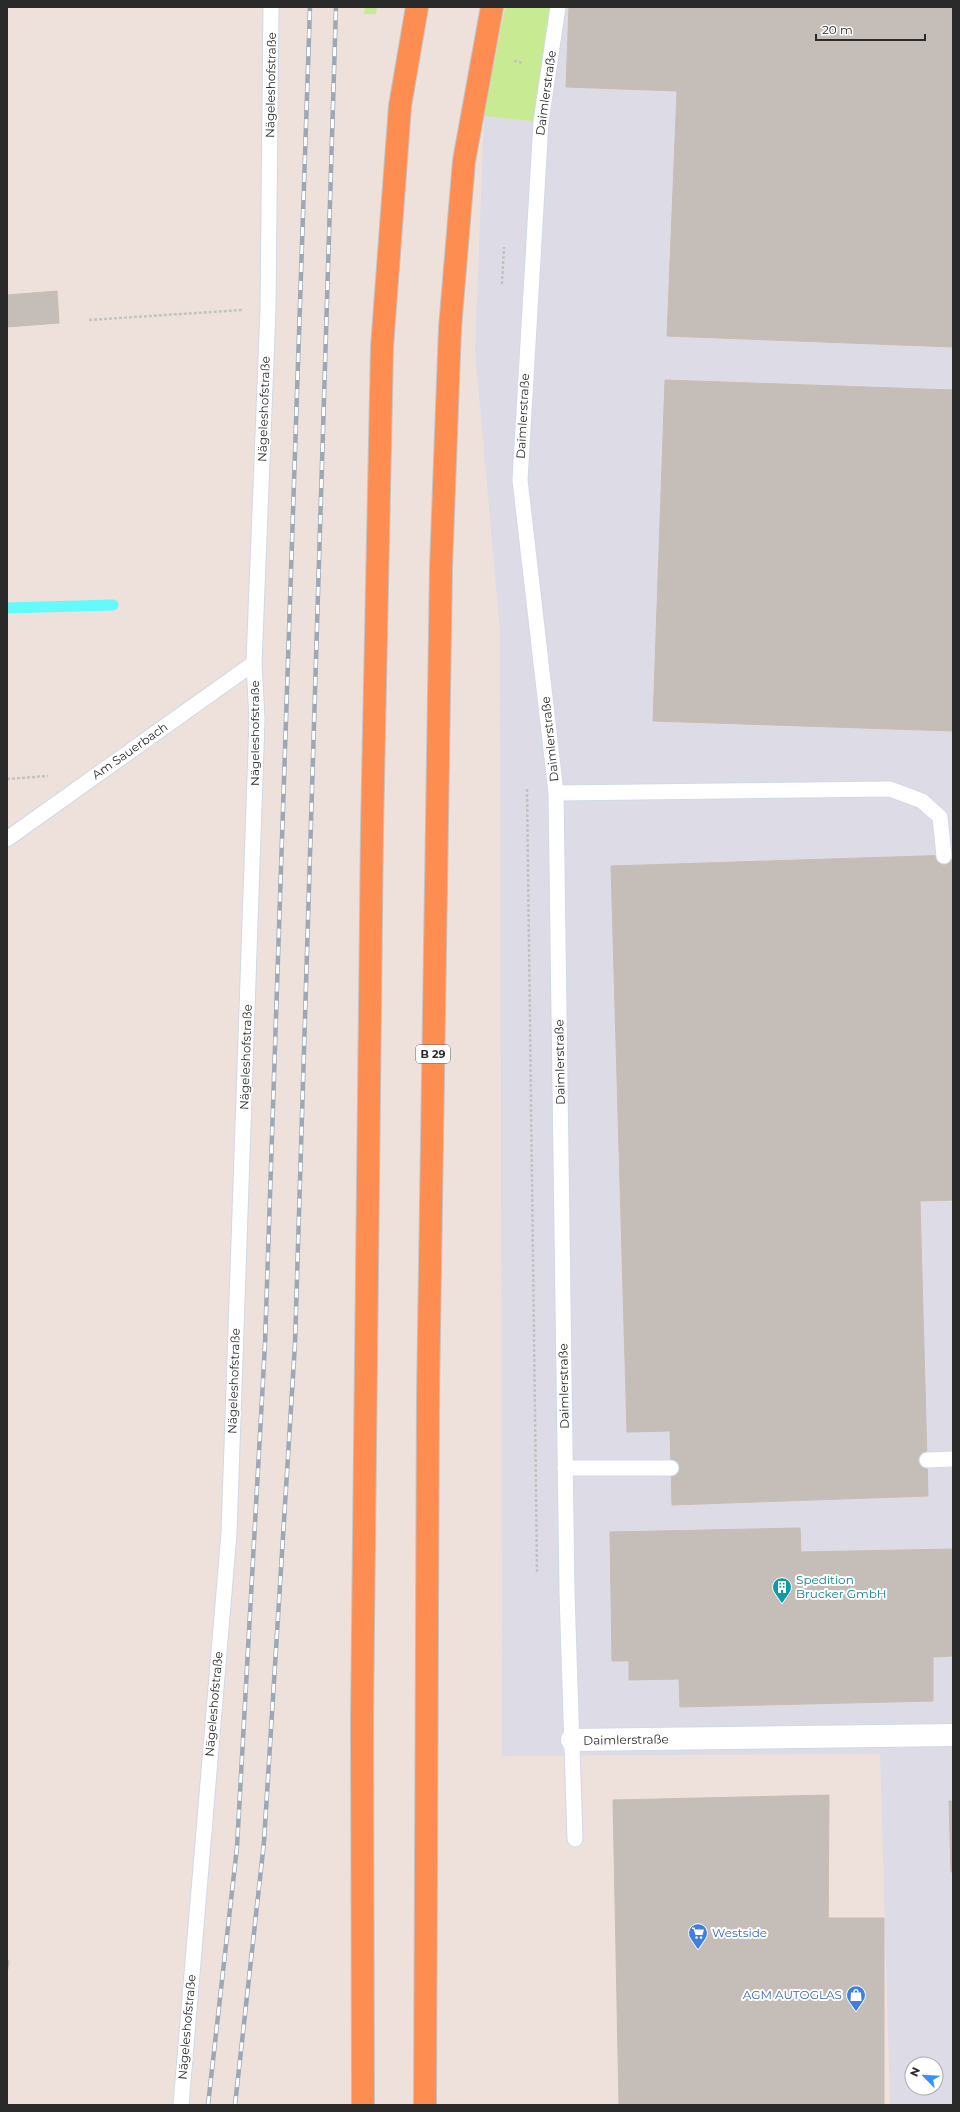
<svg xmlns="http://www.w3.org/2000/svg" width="960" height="2112" viewBox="0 0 960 2112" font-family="Montserrat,sans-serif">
  <rect width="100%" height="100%" fill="#eee1db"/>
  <path fill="#dddce6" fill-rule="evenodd" d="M 558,7 L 953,7 L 953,2105 L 890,2105 L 880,1754 L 502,1756 L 500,632 L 475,351 L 484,116 L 541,122 ZM 912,2064 L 936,2064 L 936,2088 L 912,2088 Z"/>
  <g fill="#c7ea92">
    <path d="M 365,7 L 377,7 L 376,14 L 364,14 Z"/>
    <path d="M 505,7 L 558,7 L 541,122 L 484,116 Z"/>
  </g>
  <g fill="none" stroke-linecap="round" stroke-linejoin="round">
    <path stroke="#64f9fa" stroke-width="11" d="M 7,608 L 113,605"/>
  </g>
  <g fill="#c5bdb7" stroke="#c9bdb4">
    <path d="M 569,7 L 953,7 L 953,347 L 667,336 L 677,91 L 566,87 Z"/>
    <path d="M 57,291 L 59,323 L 7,327 L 7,295 Z"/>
    <path d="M 665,380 L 953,390 L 953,731 L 653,721 Z"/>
    <path d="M 953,855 L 953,1200 L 920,1201 L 928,1496 L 672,1505 L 670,1431 L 627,1432 L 611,866 Z"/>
    <path d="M 800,1528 L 801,1552 L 953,1549 L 953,1656 L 933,1657 L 933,1701 L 680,1707 L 679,1679 L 629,1680 L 629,1661 L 612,1661 L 610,1532 Z"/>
    <path d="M 829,1795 L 827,2105 L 619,2105 L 613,1800 Z"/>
    <path d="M 949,1801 L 953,1801 L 953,1872 L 951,1872 Z"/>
    <path d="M 828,1918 L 884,1918 L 884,2105 L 827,2105 Z"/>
    <path d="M 7,1960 L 9,1961 L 7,1974 Z"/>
  </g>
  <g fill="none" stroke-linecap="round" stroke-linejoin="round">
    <g stroke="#d0d9e5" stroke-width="17">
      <g id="service">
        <path d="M 558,7 L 541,122 L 520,480 L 556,793 L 567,1593 L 575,1839"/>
        <path d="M 556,793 L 890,789 L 922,801 L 940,817 L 944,856"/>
        <path d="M 7,839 L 254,663"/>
        <path d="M 927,1460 L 953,1459"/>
        <path d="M 565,1468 L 671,1468"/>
        <path d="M 181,2105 L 229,1533 L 257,719 L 254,663 L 268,309 L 271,7"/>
      </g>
    </g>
    <g stroke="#d0d9e5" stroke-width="24">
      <path id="minor" d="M 572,1740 L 953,1735"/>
    </g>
    <g stroke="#c3c3c3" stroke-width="24">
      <g id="trunk">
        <path d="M 363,2105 L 362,1717 L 372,828 L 382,347 L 400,106 L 417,7"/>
        <path d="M 425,2105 L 428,1396 L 441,567 L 450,328 L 464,161 L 492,7"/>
      </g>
    </g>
    <g stroke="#c3c3c3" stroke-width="2.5" stroke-dasharray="3 2" stroke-linecap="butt">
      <path d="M 514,61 L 523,63"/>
      <path d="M 502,284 L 504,247"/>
      <path d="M 89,320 L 242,310"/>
      <path d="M 7,779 L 48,776"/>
      <path d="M 527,789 L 537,1571 L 539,1573"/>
    </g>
    <use href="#service" stroke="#fff" stroke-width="15"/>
    <use href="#minor" stroke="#fff" stroke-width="22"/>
    <use href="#trunk" stroke="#fe8d52" stroke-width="22"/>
    <g stroke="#9da8b7" stroke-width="4.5">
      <g id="rail">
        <path d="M 208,2105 L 237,1847 L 265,1344 L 310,7"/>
        <path d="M 235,2105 L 264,1842 L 295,1344 L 336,7"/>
      </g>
    </g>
    <use href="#rail" stroke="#fff" stroke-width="3" stroke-dasharray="9" stroke-linecap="butt"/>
  </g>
  <defs>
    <g id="building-pin" transform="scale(1)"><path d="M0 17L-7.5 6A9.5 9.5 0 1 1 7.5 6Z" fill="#0f9aa8" stroke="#fff"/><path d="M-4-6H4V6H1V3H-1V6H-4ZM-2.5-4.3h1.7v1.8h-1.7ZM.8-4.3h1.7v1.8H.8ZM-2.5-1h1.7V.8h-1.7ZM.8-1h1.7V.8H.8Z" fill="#fff"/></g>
    <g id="supermarket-pin" transform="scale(1)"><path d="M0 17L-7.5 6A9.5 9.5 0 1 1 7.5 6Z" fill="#3f7fe0" stroke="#fff"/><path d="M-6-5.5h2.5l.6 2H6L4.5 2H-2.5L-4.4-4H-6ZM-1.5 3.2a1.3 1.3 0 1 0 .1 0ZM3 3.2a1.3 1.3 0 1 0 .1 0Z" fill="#fff"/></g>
    <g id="shop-pin" transform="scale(1)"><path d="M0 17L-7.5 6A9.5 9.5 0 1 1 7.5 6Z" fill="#3f7fe0" stroke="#fff"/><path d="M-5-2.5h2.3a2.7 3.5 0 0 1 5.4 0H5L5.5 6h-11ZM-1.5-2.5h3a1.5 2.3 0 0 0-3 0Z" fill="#fff"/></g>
  </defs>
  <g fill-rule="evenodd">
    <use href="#building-pin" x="782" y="1587"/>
    <use href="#supermarket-pin" x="698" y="1933"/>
    <use href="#shop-pin" x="856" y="1995"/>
  </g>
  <g text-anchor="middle" stroke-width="4" stroke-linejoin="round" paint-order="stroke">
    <rect fill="#fff" stroke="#6a6a6a" stroke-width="1" x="416" y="1045" width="34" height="18" rx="3"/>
    <g font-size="11" font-weight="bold" fill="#2a2a2a">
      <text x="433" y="1058">B 29</text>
    </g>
    <g font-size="12" fill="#2a2a2a" stroke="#fff">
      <text transform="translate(271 85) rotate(-89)" y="4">Nägeleshofstraße</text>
      <text transform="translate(546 93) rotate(-82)" y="4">Daimlerstraße</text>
      <text transform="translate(264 409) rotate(-88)" y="4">Nägeleshofstraße</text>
      <text transform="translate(523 416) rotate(-87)" y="4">Daimlerstraße</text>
      <text transform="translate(255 733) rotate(-90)" y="4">Nägeleshofstraße</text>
      <text transform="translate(550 739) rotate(-96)" y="4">Daimlerstraße</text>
      <text transform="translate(130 751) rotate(-35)" y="4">Am Sauerbach</text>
      <text transform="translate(246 1057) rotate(-88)" y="4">Nägeleshofstraße</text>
      <text transform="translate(560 1062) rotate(-91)" y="4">Daimlerstraße</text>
      <text transform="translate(234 1381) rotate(-88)" y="4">Nägeleshofstraße</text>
      <text transform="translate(564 1386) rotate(-91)" y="4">Daimlerstraße</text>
      <text transform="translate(214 1704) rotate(-85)" y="4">Nägeleshofstraße</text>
      <text transform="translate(626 1740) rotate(-1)" y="4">Daimlerstraße</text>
      <text transform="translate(187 2027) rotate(-85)" y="4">Nägeleshofstraße</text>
    </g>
    <g font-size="12" fill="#0d838f" stroke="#fff" text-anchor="start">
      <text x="796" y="1584">Spedition<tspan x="796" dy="14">Brucker GmbH</tspan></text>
    </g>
    <g font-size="12" fill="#366cbe" stroke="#fff" text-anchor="start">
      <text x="712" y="1937">Westside</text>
      <text x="842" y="1999" text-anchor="end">AGM AUTOGLAS</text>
    </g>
  </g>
  <rect width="960" height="2112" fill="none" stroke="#2a2a2a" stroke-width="16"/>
  <g transform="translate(924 2076) rotate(294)"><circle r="19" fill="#ffffff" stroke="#aaaaaa"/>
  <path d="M0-3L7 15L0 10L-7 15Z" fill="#3790ff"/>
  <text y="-6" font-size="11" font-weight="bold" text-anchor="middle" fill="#2a2a2a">N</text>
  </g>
  <path d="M816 34v6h109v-6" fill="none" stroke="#2a2a2a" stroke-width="2"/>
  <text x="822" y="34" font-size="12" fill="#2a2a2a" stroke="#ffffff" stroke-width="3" paint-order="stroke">20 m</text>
</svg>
